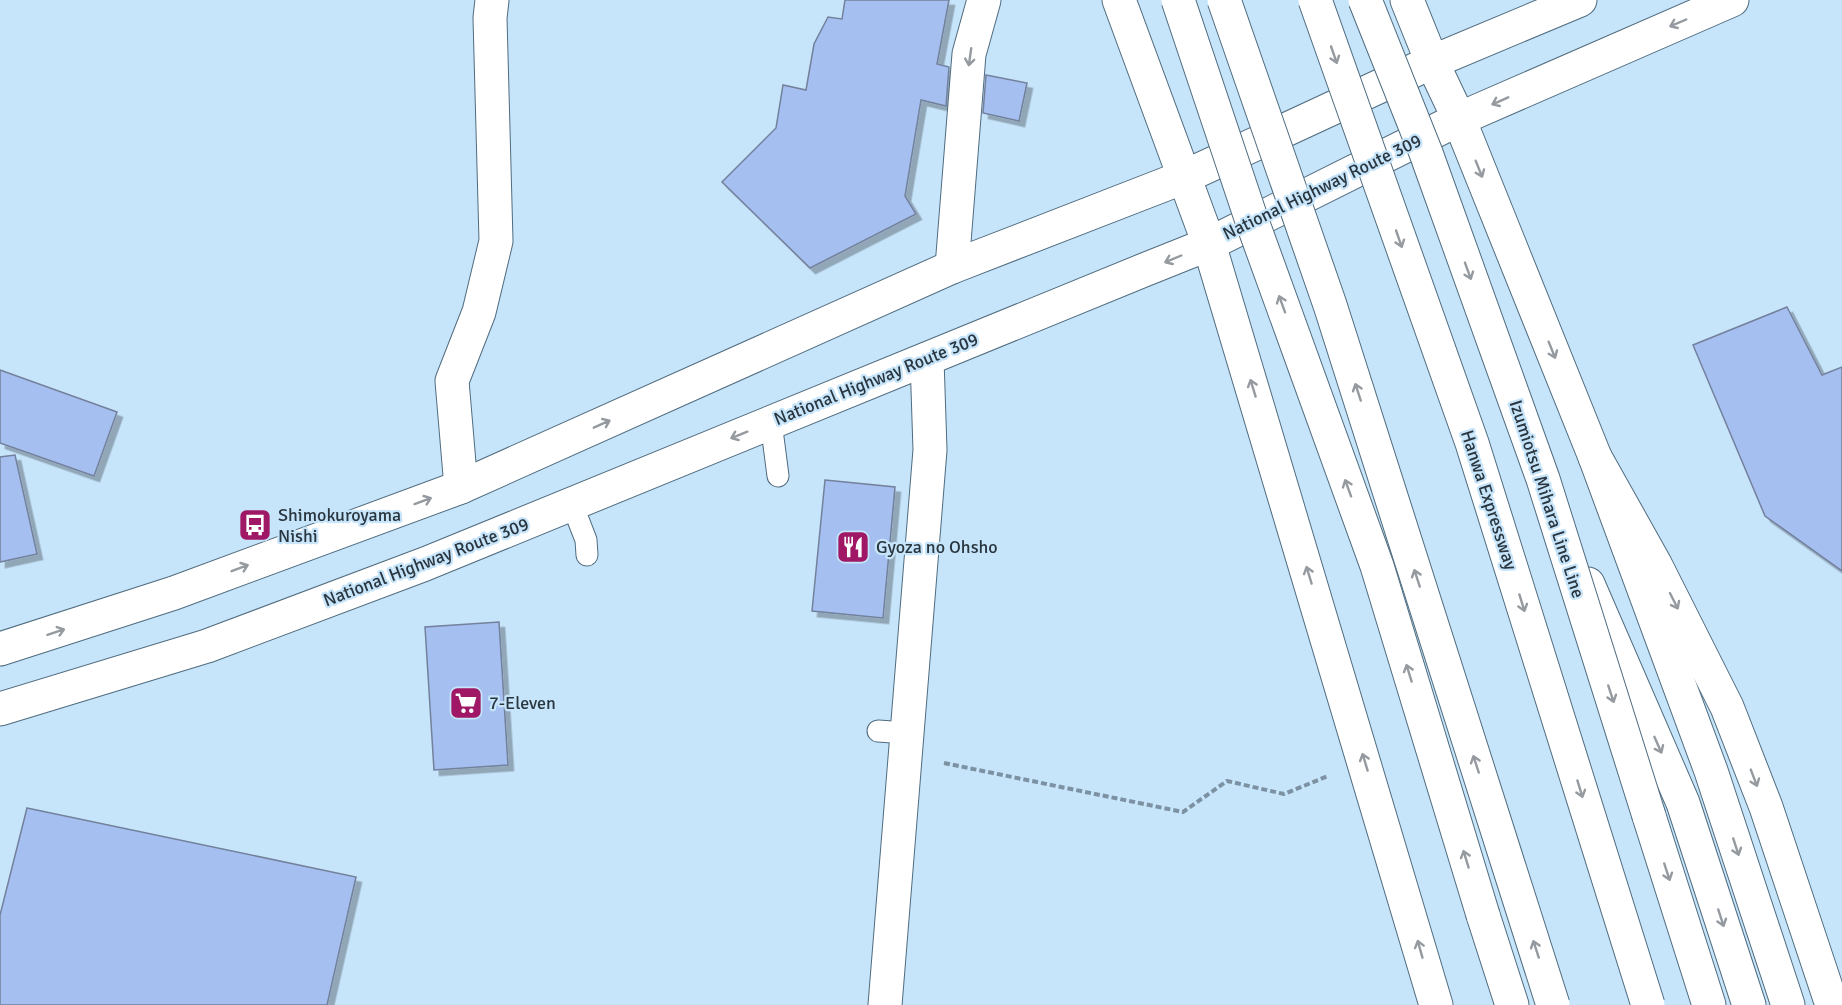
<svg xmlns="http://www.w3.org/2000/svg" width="1842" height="1005" viewBox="0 0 1842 1005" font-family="Signika,sans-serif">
  <defs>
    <filter id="shadow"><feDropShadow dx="5.5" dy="5.5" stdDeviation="0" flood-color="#0004"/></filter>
  </defs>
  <rect width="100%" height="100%" fill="#c6e4fa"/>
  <g fill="#a5c0f0" stroke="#73819c" stroke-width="1.5" filter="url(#shadow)">
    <path d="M 845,0 L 949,0 L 937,64 L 949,67 L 946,106 L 921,100 L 905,196 L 916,214 L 810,268 L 722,182 L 776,128 L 783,85 L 806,90 L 814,44 L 828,17 L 842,19 Z"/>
    <path d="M 986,75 L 1027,83 L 1019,121 L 983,113 Z"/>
    <path d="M 1787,307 L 1822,375 L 1842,367 L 1842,571 L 1765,516 L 1693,345 Z"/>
    <path d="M 0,370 L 117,412 L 94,476 L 0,443 Z"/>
    <path d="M 15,455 L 37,554 L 0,562 L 0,457 Z"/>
    <path d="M 825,480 L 895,487 L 883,618 L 812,611 Z"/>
    <path d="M 499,622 L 508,765 L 434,770 L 425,627 Z"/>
    <path d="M 27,808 L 356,877 L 327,1005 L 0,1005 L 0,915 Z"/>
  </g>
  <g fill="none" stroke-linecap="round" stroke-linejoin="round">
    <g stroke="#506c7f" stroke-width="23">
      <g id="lane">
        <path d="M 771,422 L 778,476"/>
        <path d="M 572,504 L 586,540 L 587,555"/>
        <path d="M 878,731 L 907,733"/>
      </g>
    </g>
    <g stroke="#506c7f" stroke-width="35">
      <g id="street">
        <path d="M 952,267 L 969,54 L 984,0"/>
        <path d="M 461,487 L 452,381 L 479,312 L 496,241 L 490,18 L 492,0"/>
      </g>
    </g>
    <g stroke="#506c7f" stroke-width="35">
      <path id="secondary" d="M 885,1005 L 930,450 L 927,359"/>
    </g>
    <g stroke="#506c7f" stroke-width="35">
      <g id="primary">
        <path d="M 1119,0 L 1209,244 L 1436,1005"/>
        <path d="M 1407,0 L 1432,62 L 1459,119 L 1595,457 L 1655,564 L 1727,707 L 1766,807 L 1832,1005"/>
        <path d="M 1649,816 L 1709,1005"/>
        <path d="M 1483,915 L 1512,1005"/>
      </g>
    </g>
    <g stroke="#506c7f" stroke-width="35">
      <g id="highway">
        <path d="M 1595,457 L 1711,771 L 1788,1005"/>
        <path d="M 1588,584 L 1683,803 L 1749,1005"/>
        <path d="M 0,649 L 174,593 L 461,487 L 952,267 L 1184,177 L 1432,62 L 1580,0"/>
        <path d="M 0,709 L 207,646 L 425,564 L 1144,270 L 1209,244 L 1459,119 L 1732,0"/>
      </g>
    </g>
    <path stroke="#7c92a2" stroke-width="4" stroke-dasharray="6 3" stroke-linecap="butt" d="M 944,763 L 1183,812 L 1227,781 L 1284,794 L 1328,776"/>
    <use href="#lane" stroke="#fff" stroke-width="21"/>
    <use href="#street" stroke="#fff" stroke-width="33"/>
    <use href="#secondary" stroke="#fff" stroke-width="33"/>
    <use href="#primary" stroke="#fff" stroke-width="33"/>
    <use href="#highway" stroke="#fff" stroke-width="33"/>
    <g stroke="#506c7f" stroke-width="35" stroke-linecap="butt">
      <g id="primary-bridge">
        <path d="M 1178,0 L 1252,221 L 1377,566 L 1483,915"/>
        <path d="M 1365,0 L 1426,153 L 1543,479 L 1649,816"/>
      </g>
    </g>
    <g stroke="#506c7f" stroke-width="35" stroke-linecap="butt">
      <g id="highway-bridge">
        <path d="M 1224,0 L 1330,305 L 1553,1005"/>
        <path d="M 1315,0 L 1472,443 L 1648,1005"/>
      </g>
    </g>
    <use href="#primary-bridge" stroke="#fff" stroke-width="33"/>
    <use href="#highway-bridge" stroke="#fff" stroke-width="33"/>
  </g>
  <defs><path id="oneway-shaft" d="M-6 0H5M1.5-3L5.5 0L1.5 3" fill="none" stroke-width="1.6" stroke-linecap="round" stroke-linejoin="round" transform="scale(1.5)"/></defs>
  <g stroke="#949a9f">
    <use href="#oneway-shaft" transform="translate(1678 23) rotate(157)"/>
    <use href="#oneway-shaft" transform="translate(1334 55) rotate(71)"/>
    <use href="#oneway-shaft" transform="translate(970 57) rotate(98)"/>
    <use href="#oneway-shaft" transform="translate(1500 101) rotate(156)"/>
    <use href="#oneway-shaft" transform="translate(1479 169) rotate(68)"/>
    <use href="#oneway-shaft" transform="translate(1399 239) rotate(71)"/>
    <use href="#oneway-shaft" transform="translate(1173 259) rotate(157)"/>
    <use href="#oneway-shaft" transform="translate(1468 271) rotate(70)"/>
    <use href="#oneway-shaft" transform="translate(1282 304) rotate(-110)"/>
    <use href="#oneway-shaft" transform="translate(1552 350) rotate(68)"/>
    <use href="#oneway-shaft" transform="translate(1253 388) rotate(-107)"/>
    <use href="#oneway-shaft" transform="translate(1358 392) rotate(-108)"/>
    <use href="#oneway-shaft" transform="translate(602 424) rotate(-24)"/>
    <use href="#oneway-shaft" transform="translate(739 435) rotate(158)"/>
    <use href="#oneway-shaft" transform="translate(1348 488) rotate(-110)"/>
    <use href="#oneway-shaft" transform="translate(423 501) rotate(-20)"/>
    <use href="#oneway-shaft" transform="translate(240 568) rotate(-21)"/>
    <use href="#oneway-shaft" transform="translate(1309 575) rotate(-107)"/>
    <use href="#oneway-shaft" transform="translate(1417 578) rotate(-108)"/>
    <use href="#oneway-shaft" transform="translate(1674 601) rotate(63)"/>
    <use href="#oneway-shaft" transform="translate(1522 603) rotate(73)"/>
    <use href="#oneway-shaft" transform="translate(56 632) rotate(-18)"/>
    <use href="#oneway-shaft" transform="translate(1409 673) rotate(-107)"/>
    <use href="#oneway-shaft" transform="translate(1611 694) rotate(72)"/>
    <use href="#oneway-shaft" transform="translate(1658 745) rotate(66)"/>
    <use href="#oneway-shaft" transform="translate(1365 762) rotate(-107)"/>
    <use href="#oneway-shaft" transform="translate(1476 764) rotate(-108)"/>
    <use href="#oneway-shaft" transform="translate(1754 778) rotate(69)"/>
    <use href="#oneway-shaft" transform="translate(1580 789) rotate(73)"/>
    <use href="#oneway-shaft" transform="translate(1736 847) rotate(72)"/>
    <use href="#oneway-shaft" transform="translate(1466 859) rotate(-107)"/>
    <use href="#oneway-shaft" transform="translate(1667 872) rotate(72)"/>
    <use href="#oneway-shaft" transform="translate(1721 918) rotate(72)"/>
    <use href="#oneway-shaft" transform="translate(1420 949) rotate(-106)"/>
    <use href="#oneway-shaft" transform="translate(1536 949) rotate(-108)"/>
  </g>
  <defs>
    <g id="bus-square" transform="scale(1.725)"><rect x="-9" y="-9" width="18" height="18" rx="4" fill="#9f1765" stroke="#c6e4fa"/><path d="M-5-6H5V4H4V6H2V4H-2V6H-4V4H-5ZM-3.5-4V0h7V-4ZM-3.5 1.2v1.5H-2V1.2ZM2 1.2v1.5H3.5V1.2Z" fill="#fff"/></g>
    <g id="restaurant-square" transform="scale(1.725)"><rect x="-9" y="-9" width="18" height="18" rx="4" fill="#9f1765" stroke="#c6e4fa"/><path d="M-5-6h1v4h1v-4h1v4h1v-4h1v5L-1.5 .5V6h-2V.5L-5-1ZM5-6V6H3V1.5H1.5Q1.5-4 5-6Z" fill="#fff"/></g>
    <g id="supermarket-square" transform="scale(1.725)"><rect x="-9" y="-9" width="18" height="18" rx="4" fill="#9f1765" stroke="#c6e4fa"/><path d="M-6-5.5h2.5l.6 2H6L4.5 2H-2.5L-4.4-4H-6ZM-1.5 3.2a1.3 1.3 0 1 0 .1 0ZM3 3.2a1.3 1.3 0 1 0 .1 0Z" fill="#fff"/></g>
  </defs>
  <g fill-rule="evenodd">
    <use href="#bus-square" x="255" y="525"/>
    <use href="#restaurant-square" x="853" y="547"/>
    <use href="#supermarket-square" x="466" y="703"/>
  </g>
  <g text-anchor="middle" stroke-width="4.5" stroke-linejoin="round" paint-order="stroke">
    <g font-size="18" fill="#2a363f" stroke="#c6e4fa">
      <text transform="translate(1322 187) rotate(-26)" y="6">National Highway Route 309</text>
      <text transform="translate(876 379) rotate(-22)" y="6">National Highway Route 309</text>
      <text transform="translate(1547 499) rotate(72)" y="6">Izumiotsu Mihara Line Line</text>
      <text transform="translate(1489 500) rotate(72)" y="6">Hanwa Expressway</text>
      <text transform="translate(426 562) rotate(-21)" y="6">National Highway Route 309</text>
    </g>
    <g font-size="18" fill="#2a363f" stroke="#c6e4fa" text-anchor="start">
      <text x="278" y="521">Shimokuroyama<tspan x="278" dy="21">Nishi</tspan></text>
      <text x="876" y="553">Gyoza no Ohsho</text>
      <text x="489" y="709">7-Eleven</text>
    </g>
  </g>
</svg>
